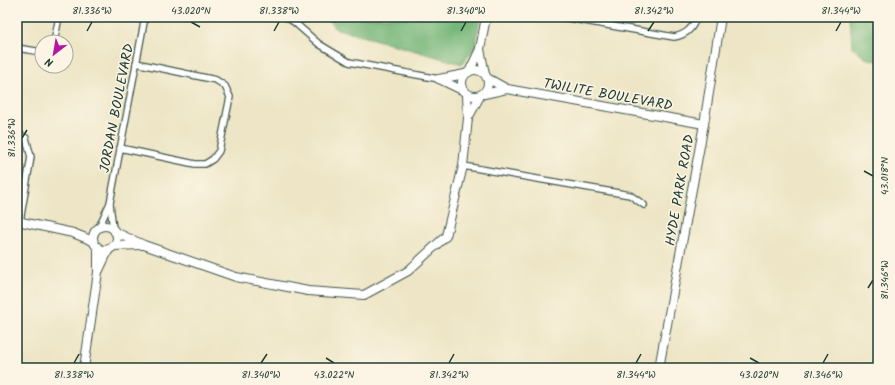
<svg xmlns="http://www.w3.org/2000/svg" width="895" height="385" viewBox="0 0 895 385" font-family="Kalam,sans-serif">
  <rect width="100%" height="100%" fill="#fcf5e5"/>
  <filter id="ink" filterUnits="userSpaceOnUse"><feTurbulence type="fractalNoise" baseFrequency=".025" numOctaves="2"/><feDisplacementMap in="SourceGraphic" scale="8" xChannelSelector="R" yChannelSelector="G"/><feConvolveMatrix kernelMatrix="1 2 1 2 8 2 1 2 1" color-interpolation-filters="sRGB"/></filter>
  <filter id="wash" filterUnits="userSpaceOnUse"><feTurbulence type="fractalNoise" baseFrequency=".012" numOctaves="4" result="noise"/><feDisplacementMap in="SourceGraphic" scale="16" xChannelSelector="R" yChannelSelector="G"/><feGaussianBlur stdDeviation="0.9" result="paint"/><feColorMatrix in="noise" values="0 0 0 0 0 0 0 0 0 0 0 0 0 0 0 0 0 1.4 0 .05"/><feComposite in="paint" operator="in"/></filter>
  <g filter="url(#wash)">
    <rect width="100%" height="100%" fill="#ede5c5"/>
    <g fill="#75b678" stroke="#4a7a56">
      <path d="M 328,17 L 480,17 L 475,48 L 462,64 L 334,28 Z"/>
      <path d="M 850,17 L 878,17 L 878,61 L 865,58 L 852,47 Z"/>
    </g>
  </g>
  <g filter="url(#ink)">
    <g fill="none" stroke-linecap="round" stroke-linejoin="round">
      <g stroke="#3e564a" stroke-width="8">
        <g id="street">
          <path d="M 286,17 L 294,22 L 319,44 L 349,62 L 439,79"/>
          <path d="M 562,17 L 674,37 C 686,35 693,29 696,17"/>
          <path d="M 54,42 L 59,17"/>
          <path d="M 17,48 L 42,52"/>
          <path d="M 17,133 L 26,138 L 31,157 L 20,221"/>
          <path d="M 120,148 L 195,164 L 205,164 L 213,159 L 219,151 L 230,97 L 225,86 L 216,80 L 136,63"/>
          <path d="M 463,166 L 630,195 L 644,205"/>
          <path d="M 110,204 L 113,229"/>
          <path d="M 99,227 L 110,203 L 145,17"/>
        </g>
      </g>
      <g stroke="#3e564a" stroke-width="10">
        <g id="secondary">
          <path d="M 480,49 L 485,74"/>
          <circle cx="475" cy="83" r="13"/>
          <path d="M 469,72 L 480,49 L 486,17"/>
          <path d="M 487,78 L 507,89 L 704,124"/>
          <path d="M 439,79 L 464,91"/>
          <path d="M 439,79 L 465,74"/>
          <path d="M 484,94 L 507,89"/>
          <path d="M 468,118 L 480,96"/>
          <path d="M 17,221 L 73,233 L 93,241"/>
          <circle cx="105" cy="238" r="12"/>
          <path d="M 115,232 L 144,245 L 236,277 L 308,291 L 364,295 L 408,271 L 446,236 L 463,166 L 468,118 L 467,94"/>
          <path d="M 113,246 L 141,245"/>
          <path d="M 99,270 L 109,249"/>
          <path d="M 84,368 L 98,272 L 98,247"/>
          <path d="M 659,368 L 704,124 L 721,17"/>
        </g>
      </g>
      <use href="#street" stroke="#fff" stroke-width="5.5"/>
      <use href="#secondary" stroke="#fff" stroke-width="8"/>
    </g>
  </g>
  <path fill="none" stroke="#1f3d34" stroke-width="1.5" d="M 191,22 L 200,27M 87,31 L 92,22M 274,31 L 279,22M 461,31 L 466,22M 648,31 L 654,22M 836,31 L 841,22M 22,138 L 27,130M 864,171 L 873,176M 868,288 L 873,280M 326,358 L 334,363M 750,358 L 759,363M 74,363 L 79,354M 261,363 L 267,354M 449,363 L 454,354M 636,363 L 641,354M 823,363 L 828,354"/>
  <g text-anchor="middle" stroke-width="3" stroke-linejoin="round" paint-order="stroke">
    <g font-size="14" fill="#1f3d34" stroke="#fcf5e5">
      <text transform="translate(608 94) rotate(10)" y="5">TWILITE BOULEVARD</text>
      <text transform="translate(116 108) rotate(-79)" y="5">JORDAN BOULEVARD</text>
      <text transform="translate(679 190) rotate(-80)" y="5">HYDE PARK ROAD</text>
    </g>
  </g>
  <rect width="895" height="385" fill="none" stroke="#fcf5e5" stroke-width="44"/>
  <g transform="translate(54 54) rotate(211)"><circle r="19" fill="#fcf5e5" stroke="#a4ab9e"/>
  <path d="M0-3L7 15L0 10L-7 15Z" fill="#b5179e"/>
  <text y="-6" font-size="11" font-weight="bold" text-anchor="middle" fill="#1f3d34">N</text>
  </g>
  <rect x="22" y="22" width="851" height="341" fill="none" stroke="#1f3d34" stroke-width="1.5"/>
  <g font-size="10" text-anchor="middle" fill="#1f3d34">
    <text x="92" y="14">81.336°W</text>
    <text x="191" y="14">43.020°N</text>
    <text x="279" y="14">81.338°W</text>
    <text x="466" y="14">81.340°W</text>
    <text x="654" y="14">81.342°W</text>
    <text x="841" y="14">81.344°W</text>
    <text transform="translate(11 138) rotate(-90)" y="4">81.336°W</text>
    <text transform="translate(884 176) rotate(-90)" y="4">43.018°N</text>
    <text transform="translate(884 280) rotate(-90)" y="4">81.346°W</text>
    <text x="74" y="378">81.338°W</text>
    <text x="261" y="378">81.340°W</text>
    <text x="334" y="378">43.022°N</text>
    <text x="449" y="378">81.342°W</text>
    <text x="636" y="378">81.344°W</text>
    <text x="759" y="378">43.020°N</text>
    <text x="823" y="378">81.346°W</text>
  </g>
</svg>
